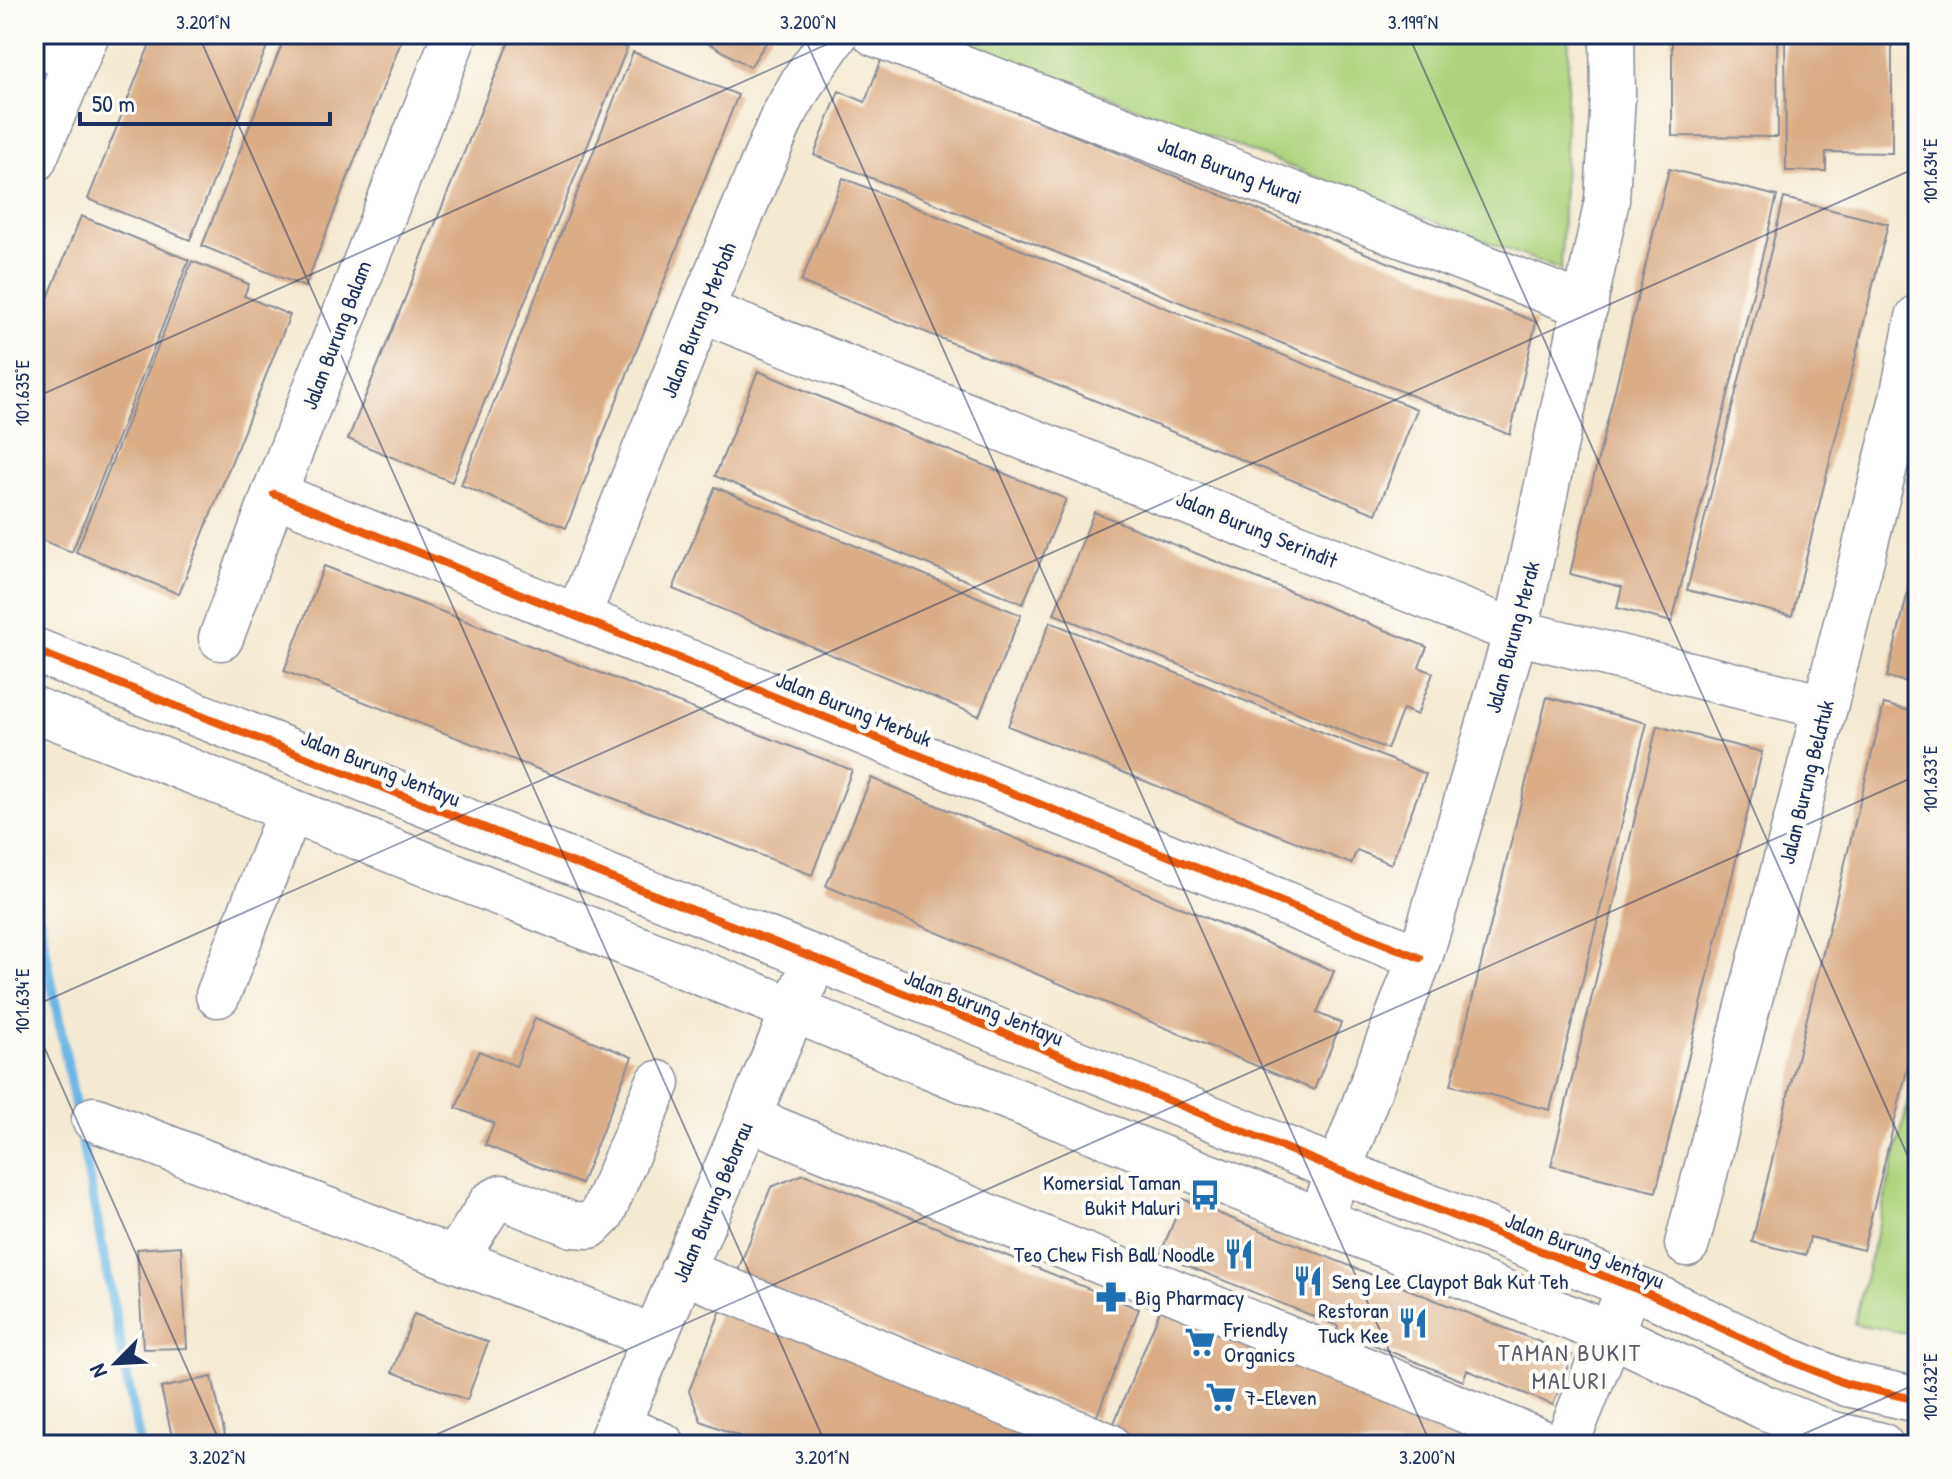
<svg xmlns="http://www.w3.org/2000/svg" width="1952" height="1479" viewBox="0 0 1952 1479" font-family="'Patrick Hand',sans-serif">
  <rect width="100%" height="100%" fill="#fdfcf7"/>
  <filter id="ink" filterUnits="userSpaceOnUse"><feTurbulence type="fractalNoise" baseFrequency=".0125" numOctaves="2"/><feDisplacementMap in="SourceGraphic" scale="16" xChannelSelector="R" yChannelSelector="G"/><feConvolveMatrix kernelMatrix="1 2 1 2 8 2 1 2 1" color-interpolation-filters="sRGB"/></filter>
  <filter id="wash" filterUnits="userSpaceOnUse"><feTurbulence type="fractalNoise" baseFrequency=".006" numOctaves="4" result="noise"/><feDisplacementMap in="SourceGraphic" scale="32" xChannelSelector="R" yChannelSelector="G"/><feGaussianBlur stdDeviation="1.8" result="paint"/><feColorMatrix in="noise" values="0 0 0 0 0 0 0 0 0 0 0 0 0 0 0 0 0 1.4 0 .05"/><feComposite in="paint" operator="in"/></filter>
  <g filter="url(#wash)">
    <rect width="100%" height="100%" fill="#f4e9d2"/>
    <g fill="#afd37c" stroke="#65816d" stroke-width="2">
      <path d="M 943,34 L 1569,34 L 1561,270 Z"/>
      <path d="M 1918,1063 L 1918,1335 L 1854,1324 Z"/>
    </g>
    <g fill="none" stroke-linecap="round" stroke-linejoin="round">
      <path stroke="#6ab7e4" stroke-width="10" d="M 34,890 L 140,1445"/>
    </g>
    <g id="blocks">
      <g fill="#daad86">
        <path d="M 154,34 L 272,34 L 190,240 L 88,199 Z"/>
        <path d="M 286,34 L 404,34 L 305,287 L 202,246 Z"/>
        <path d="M 512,34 L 592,34 L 627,48 L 452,482 L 348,439 Z"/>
        <path d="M 693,34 L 772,34 L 750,67 Z"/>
        <path d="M 1672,34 L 1777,34 L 1778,137 L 1672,136 Z"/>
        <path d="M 1785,34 L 1892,34 L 1892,153 L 1826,152 L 1826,171 L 1786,171 Z"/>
        <path d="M 633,52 L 738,95 L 566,528 L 461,485 Z"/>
        <path d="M 882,58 L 1536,322 L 1510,435 L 814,155 L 839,91 L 865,102 Z"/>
        <path d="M 1669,169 L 1777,196 L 1672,622 L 1617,608 L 1622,587 L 1570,574 Z"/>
        <path d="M 843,178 L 1417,409 L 1376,514 L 801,282 Z"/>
        <path d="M 1784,198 L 1888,224 L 1792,616 L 1687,590 Z"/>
        <path d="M 81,216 L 189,260 L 72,552 L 34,537 L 34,333 Z"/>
        <path d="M 192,261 L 249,284 L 244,296 L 290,315 L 179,594 L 76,552 Z"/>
        <path d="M 758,371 L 1066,499 L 1023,604 L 715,476 Z"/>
        <path d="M 715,487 L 1021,615 L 979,716 L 673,589 Z"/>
        <path d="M 1094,512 L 1427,647 L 1419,667 L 1433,673 L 1417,715 L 1403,709 L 1387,749 L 1054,614 Z"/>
        <path d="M 1917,555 L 1918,555 L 1918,685 L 1887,677 Z"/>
        <path d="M 324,566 L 852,770 L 812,875 L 284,671 Z"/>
        <path d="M 1050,622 L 1426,774 L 1391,864 L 1357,850 L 1351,864 L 1008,726 Z"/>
        <path d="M 1547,697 L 1647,723 L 1550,1110 L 1451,1085 Z"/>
        <path d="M 1884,704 L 1918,713 L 1918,1026 L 1863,1250 L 1810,1237 L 1806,1255 L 1752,1242 Z"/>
        <path d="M 1657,726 L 1762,752 L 1656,1192 L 1551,1166 Z"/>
        <path d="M 871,778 L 1334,971 L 1317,1013 L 1341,1023 L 1314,1090 L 826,886 Z"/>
        <path d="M 535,1018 L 632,1057 L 581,1184 L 485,1145 L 494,1123 L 456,1108 L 479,1051 L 516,1066 Z"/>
        <path d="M 804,1174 L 1139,1309 L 1096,1418 L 737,1273 L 771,1187 Z"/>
        <path d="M 1183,1199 L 1572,1355 L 1553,1405 L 1467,1370 L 1463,1381 L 1337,1330 L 1338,1326 L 1160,1255 Z"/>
        <path d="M 181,1246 L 187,1348 L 143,1349 L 137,1249 Z"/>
        <path d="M 725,1300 L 1083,1445 L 761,1445 L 701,1421 L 689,1391 Z"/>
        <path d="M 1161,1308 L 1498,1445 L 1139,1445 L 1110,1433 Z"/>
        <path d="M 414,1314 L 488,1342 L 467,1400 L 392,1372 Z"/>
        <path d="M 212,1377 L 227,1445 L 174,1445 L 161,1388 Z"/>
      </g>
    </g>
  </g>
  <g filter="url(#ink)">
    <use href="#blocks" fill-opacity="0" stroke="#888c98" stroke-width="2"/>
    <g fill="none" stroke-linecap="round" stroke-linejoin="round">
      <g stroke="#888c98" stroke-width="47">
        <g id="minor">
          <path d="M 875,34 L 1586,306"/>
          <path d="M 34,43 L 76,61"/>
          <path d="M 34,160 L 87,34"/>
          <path d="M 701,310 L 1516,632 L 1825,707"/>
          <path d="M 274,494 L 1420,958"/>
          <path d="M 578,616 L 701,310 L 782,118 L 803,81 L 836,34"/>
          <path d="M 221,638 L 274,494 L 455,34"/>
          <path d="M 34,650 L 1012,1036 L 1338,1170 L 1654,1296 L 1786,1359 L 1847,1384 L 1918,1400"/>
          <path d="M 34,709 L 794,1010 L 948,1074 L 1611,1334 L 1764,1407 L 1829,1433 L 1881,1445"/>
          <path d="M 218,995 L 290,811"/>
          <path d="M 748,1118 L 1550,1445"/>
          <path d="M 94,1119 L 654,1337"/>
          <path d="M 1328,1199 L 1420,958 L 1516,632 L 1607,200 L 1613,95 L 1612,34"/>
          <path d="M 1687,1244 L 1825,707 L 1902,398 L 1918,317"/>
          <path d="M 455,1259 L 491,1203 L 502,1197 L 573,1225 L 590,1226 L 602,1214 L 658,1083"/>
          <path d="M 682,1271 L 1108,1445"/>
          <path d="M 617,1426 L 663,1445"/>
          <path d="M 609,1445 L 805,983"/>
          <path d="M 1566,1445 L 1621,1307"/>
        </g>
      </g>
      <use href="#minor" stroke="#fff" stroke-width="44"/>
      <g stroke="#fdfcf7" stroke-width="13">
        <g id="cycleway">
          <path d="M 274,494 L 1420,958"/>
          <path d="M 34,650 L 1012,1036 L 1338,1170 L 1654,1296 L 1786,1359 L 1847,1384 L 1918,1400"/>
        </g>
      </g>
      <use href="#cycleway" stroke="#e8590c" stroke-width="8"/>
    </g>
  </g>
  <path fill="none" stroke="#1b2f5e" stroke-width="2" stroke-opacity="0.45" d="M 198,34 L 826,1445M 803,34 L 1431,1445M 1408,34 L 1918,1179M 34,398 L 850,34M 34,1006 L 1918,167M 34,1024 L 221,1445M 413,1445 L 1918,775M 1779,1445 L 1918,1383"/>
  <defs>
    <g id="bus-bare" transform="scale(2.4)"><path d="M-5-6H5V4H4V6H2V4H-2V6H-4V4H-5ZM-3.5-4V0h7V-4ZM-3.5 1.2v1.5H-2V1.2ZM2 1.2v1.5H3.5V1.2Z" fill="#1f6fb2" stroke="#fdfcf7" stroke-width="2.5" paint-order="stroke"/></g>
    <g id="restaurant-bare" transform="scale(2.4)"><path d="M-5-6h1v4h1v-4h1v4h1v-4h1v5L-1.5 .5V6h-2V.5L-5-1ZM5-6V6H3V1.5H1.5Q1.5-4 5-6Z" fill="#1f6fb2" stroke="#fdfcf7" stroke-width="2.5" paint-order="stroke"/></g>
    <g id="pharmacy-bare" transform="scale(2.4)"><path d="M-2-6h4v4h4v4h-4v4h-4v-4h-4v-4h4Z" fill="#1f6fb2" stroke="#fdfcf7" stroke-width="2.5" paint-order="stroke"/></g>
    <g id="supermarket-bare" transform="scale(2.4)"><path d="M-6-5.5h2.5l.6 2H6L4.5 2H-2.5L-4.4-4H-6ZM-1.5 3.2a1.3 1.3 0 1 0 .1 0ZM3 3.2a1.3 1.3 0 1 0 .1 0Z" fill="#1f6fb2" stroke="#fdfcf7" stroke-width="2.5" paint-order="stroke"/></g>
  </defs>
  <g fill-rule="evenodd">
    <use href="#bus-bare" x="1205" y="1195"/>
    <use href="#restaurant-bare" x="1239" y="1254"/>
    <use href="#restaurant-bare" x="1308" y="1281"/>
    <use href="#pharmacy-bare" x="1111" y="1297"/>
    <use href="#restaurant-bare" x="1413" y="1323"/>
    <use href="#supermarket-bare" x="1200" y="1342"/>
    <use href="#supermarket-bare" x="1221" y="1397"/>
  </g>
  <g text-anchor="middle" stroke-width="8" stroke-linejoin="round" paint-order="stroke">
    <g font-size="22" fill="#1b2f5e" stroke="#fdfcf7">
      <text transform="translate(1230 170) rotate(21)" y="8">Jalan Burung Murai</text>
      <text transform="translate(698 320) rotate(-68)" y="8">Jalan Burung Merbah</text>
      <text transform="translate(336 335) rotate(-69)" y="8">Jalan Burung Balam</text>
      <text transform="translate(1257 529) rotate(22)" y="8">Jalan Burung Serindit</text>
      <text transform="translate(1512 637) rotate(-75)" y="8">Jalan Burung Merak</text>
      <text transform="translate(854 709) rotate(22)" y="8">Jalan Burung Merbuk</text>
      <text transform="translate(381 768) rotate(22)" y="8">Jalan Burung Jentayu</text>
      <text transform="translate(1806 782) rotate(-76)" y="8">Jalan Burung Belatuk</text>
      <text transform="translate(984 1007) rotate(22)" y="8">Jalan Burung Jentayu</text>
      <text transform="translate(712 1202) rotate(-67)" y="8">Jalan Burung Bebarau</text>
      <text transform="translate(1585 1250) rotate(22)" y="8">Jalan Burung Jentayu</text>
    </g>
    <g font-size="22" fill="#1b2f5e" stroke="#fdfcf7" text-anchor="start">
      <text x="1181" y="1190" text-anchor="end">Komersial Taman<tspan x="1181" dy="25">Bukit Maluri</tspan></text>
      <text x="1215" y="1262" text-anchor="end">Teo Chew Fish Ball Noodle</text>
      <text x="1332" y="1289">Seng Lee Claypot Bak Kut Teh</text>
      <text x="1135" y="1305">Big Pharmacy</text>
      <text x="1389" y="1318" text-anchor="end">Restoran<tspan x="1389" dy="25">Tuck Kee</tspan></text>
      <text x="1224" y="1337">Friendly<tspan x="1224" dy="25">Organics</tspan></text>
      <text x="1245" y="1405">7-Eleven</text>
    </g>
    <g font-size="24" letter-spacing="2" fill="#5e5b6c" stroke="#fdfcf7">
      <text x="1570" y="1361">TAMAN BUKIT<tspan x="1570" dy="28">MALURI</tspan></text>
    </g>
  </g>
  <rect width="1952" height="1479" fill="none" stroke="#fdfcf7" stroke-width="88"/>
  <g transform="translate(116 1363) rotate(246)" stroke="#fdfcf7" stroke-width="6" paint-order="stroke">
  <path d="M0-6L14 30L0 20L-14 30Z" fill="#1b2f5e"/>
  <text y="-12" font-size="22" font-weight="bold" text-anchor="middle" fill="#1b2f5e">N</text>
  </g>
  <path d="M80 112v12h250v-12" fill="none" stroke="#1b2f5e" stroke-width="4"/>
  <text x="92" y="112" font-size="24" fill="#1b2f5e" stroke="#fdfcf7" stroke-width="6" paint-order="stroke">50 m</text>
  <rect x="44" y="44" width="1864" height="1391" fill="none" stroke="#1b2f5e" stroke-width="3"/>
  <g font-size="20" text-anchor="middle" fill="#1b2f5e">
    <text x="203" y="29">3.201°N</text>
    <text x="808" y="29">3.200°N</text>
    <text x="1413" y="29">3.199°N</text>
    <text transform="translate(1930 171) rotate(-90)" y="7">101.634°E</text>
    <text transform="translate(22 393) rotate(-90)" y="7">101.635°E</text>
    <text transform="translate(1930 779) rotate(-90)" y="7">101.633°E</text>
    <text transform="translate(22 1001) rotate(-90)" y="7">101.634°E</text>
    <text transform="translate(1930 1387) rotate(-90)" y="7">101.632°E</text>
    <text x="217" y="1464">3.202°N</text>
    <text x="822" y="1464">3.201°N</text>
    <text x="1427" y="1464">3.200°N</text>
  </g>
</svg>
